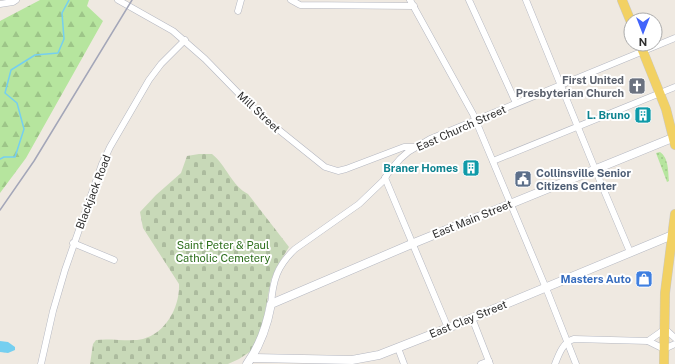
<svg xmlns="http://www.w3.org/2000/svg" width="675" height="364" viewBox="0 0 675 364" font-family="'Public Sans',sans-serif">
  <defs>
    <pattern id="forest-firs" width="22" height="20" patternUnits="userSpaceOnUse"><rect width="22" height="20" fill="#b6e59e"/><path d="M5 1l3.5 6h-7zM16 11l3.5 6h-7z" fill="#9dc588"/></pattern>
    <pattern id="cemetery-stones" width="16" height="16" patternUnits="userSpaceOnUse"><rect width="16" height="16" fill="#c8d9b8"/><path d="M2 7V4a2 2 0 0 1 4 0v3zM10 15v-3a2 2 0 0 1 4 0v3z" fill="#acbb9e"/></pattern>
    <pattern id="park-dots" width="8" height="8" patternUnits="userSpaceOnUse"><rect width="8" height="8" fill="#b6e59e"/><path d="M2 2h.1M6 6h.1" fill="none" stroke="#9dc588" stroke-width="1.8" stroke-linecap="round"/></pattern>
    <pattern id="water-ripples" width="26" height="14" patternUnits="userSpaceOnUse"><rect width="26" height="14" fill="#75cff0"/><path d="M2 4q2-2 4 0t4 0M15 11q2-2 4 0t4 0" fill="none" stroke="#66b2ce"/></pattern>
  </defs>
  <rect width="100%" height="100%" fill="#efe9e1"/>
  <path fill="url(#forest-firs)" d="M 40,0 L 89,0 L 87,6 L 103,21 L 26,158 L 0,193 L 0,21 Z"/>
  <path fill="url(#cemetery-stones)" d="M 199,154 L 212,154 C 226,165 232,186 248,194 L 289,247 L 276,268 L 271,280 L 264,317 L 258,339 L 251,351 L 239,359 L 228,364 L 90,364 L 93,344 L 96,340 C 110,338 131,342 143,339 C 166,333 180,307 179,284 L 143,228 L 140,212 L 156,195 L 181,173 L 187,156 Z"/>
  <path fill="url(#park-dots)" d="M 660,152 C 669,158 668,172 669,181 L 667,182 L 656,153 Z"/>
  <path fill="url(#water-ripples)" d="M 0,341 L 8,342 L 15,347 L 15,350 L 8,353 L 0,352 Z"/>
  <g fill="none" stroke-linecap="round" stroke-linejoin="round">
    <path stroke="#75cff0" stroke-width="1.5" d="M 0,159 L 4,157 L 15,157 L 24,129 L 17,103 L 5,93 L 11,70 L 35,55 L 58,53 L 64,39 L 62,13 L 69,0"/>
    <g stroke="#b4b7c1" stroke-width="7">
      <g id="street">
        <path d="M 118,0 L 173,31 L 205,59 L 246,101 L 269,122 L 325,167 L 338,171 L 346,169 L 404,147 L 417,147"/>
        <path d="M 291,0 L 300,5 L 414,6"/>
        <path d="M 410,0 L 473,114 L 548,293 L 576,364"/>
        <path d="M 469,0 L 516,103"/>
        <path d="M 526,0 L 595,169 L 630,252"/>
        <path d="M 0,4 L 13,2 L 16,0"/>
        <path d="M 238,11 L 241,0"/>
        <path d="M 493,161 L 675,87"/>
        <path d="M 385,178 L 448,328"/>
        <path d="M 73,243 L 114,260"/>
        <path d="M 271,304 C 273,280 277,266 295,249 L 359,204 L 384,180 L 388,173 L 400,159 L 408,152 L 430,139 L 675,38"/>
        <path d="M 472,318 L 490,364"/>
        <path d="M 648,341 L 665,329 L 675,338"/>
        <path d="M 398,348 L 404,364"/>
        <path d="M 41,364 L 53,311 L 65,270 L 102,164 L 110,147 L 149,80 L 161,64 L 185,40"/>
        <path d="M 481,364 L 489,361"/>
        <path d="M 555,364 C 559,354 563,342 574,339 L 648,341 L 664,349 L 675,344"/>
      </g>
    </g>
    <g stroke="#b4b7c1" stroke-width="9">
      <g id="secondary">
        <path d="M 252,358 L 352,360 L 379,355 L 448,328 L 675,234"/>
        <path d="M 247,364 C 260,346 267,326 271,304 L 414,243 L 675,137"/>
      </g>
    </g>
    <g stroke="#c9c9c9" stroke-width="10">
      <g id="primary">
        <path d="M 622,0 L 631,22"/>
        <path d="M 640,44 L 666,109 L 675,145"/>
        <path d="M 664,364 L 665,293 L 675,214"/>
      </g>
    </g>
    <use href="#street" stroke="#fff" stroke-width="6"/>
    <use href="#secondary" stroke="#fff" stroke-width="8"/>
    <use href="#primary" stroke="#f2d163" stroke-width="9"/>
    <path stroke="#a3a6b8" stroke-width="1.5" d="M 0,210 L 34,161 L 132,0"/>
  </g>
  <defs>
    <g id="church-square" transform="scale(0.9)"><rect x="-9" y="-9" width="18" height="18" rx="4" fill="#6b7280" stroke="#fff"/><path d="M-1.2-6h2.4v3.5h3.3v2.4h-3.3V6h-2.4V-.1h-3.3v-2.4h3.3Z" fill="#fff"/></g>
    <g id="building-square" transform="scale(0.9)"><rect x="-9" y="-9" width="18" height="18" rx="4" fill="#0f9aa8" stroke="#fff"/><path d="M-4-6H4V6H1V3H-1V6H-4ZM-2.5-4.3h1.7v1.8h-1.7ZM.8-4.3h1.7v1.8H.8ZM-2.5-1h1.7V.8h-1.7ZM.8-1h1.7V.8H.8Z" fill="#fff"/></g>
    <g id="civic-square" transform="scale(0.9)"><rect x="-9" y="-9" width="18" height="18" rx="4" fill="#5c6f8a" stroke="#fff"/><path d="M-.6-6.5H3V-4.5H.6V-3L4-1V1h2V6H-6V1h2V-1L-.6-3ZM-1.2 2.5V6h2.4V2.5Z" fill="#fff"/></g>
    <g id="shop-square" transform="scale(0.9)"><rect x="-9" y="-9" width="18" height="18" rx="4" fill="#3f7fe0" stroke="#fff"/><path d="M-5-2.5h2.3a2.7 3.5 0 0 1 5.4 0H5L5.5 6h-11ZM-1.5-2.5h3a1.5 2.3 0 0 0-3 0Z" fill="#fff"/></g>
  </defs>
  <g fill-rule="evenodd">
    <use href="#church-square" x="637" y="86"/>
    <use href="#building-square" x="643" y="115"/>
    <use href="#building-square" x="471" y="168"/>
    <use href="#civic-square" x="523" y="179"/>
    <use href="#shop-square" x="644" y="279"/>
  </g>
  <g text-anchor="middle" stroke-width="4" stroke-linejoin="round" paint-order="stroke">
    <g font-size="11" font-weight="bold" fill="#5b616d" stroke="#fff" text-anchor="end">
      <text x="624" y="84">First United<tspan x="624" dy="13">Presbyterian Church</tspan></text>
    </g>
    <g font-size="11" fill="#2e2e2e" stroke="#fff">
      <text transform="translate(259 112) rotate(43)" y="4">Mill Street</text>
      <text transform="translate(461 128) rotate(-24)" y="4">East Church Street</text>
      <text transform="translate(93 192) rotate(-69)" y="4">Blackjack Road</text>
      <text transform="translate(472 219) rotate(-22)" y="4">East Main Street</text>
      <text transform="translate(468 319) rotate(-22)" y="4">East Clay Street</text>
    </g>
    <g font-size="11" font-weight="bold" fill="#0d838f" stroke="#fff" text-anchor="end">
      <text x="630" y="119">L. Bruno</text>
      <text x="458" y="172">Braner Homes</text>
    </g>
    <g font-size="11" font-weight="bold" fill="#4e5e75" stroke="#fff" text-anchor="start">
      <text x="536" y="177">Collinsville Senior<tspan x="536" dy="13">Citizens Center</tspan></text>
    </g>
    <g font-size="11" fill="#2c6e1b" stroke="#fff">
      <text x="223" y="249">Saint Peter &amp; Paul<tspan x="223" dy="13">Catholic Cemetery</tspan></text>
    </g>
    <g font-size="11" font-weight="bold" fill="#366cbe" stroke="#fff" text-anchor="end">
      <text x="631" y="283">Masters Auto</text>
    </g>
  </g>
  <g transform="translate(643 32) rotate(180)"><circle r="19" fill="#ffffff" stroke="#ababab"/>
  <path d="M0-3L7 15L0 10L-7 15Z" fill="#4264fb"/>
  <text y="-6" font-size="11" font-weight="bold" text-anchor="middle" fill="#2e2e2e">N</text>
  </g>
</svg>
